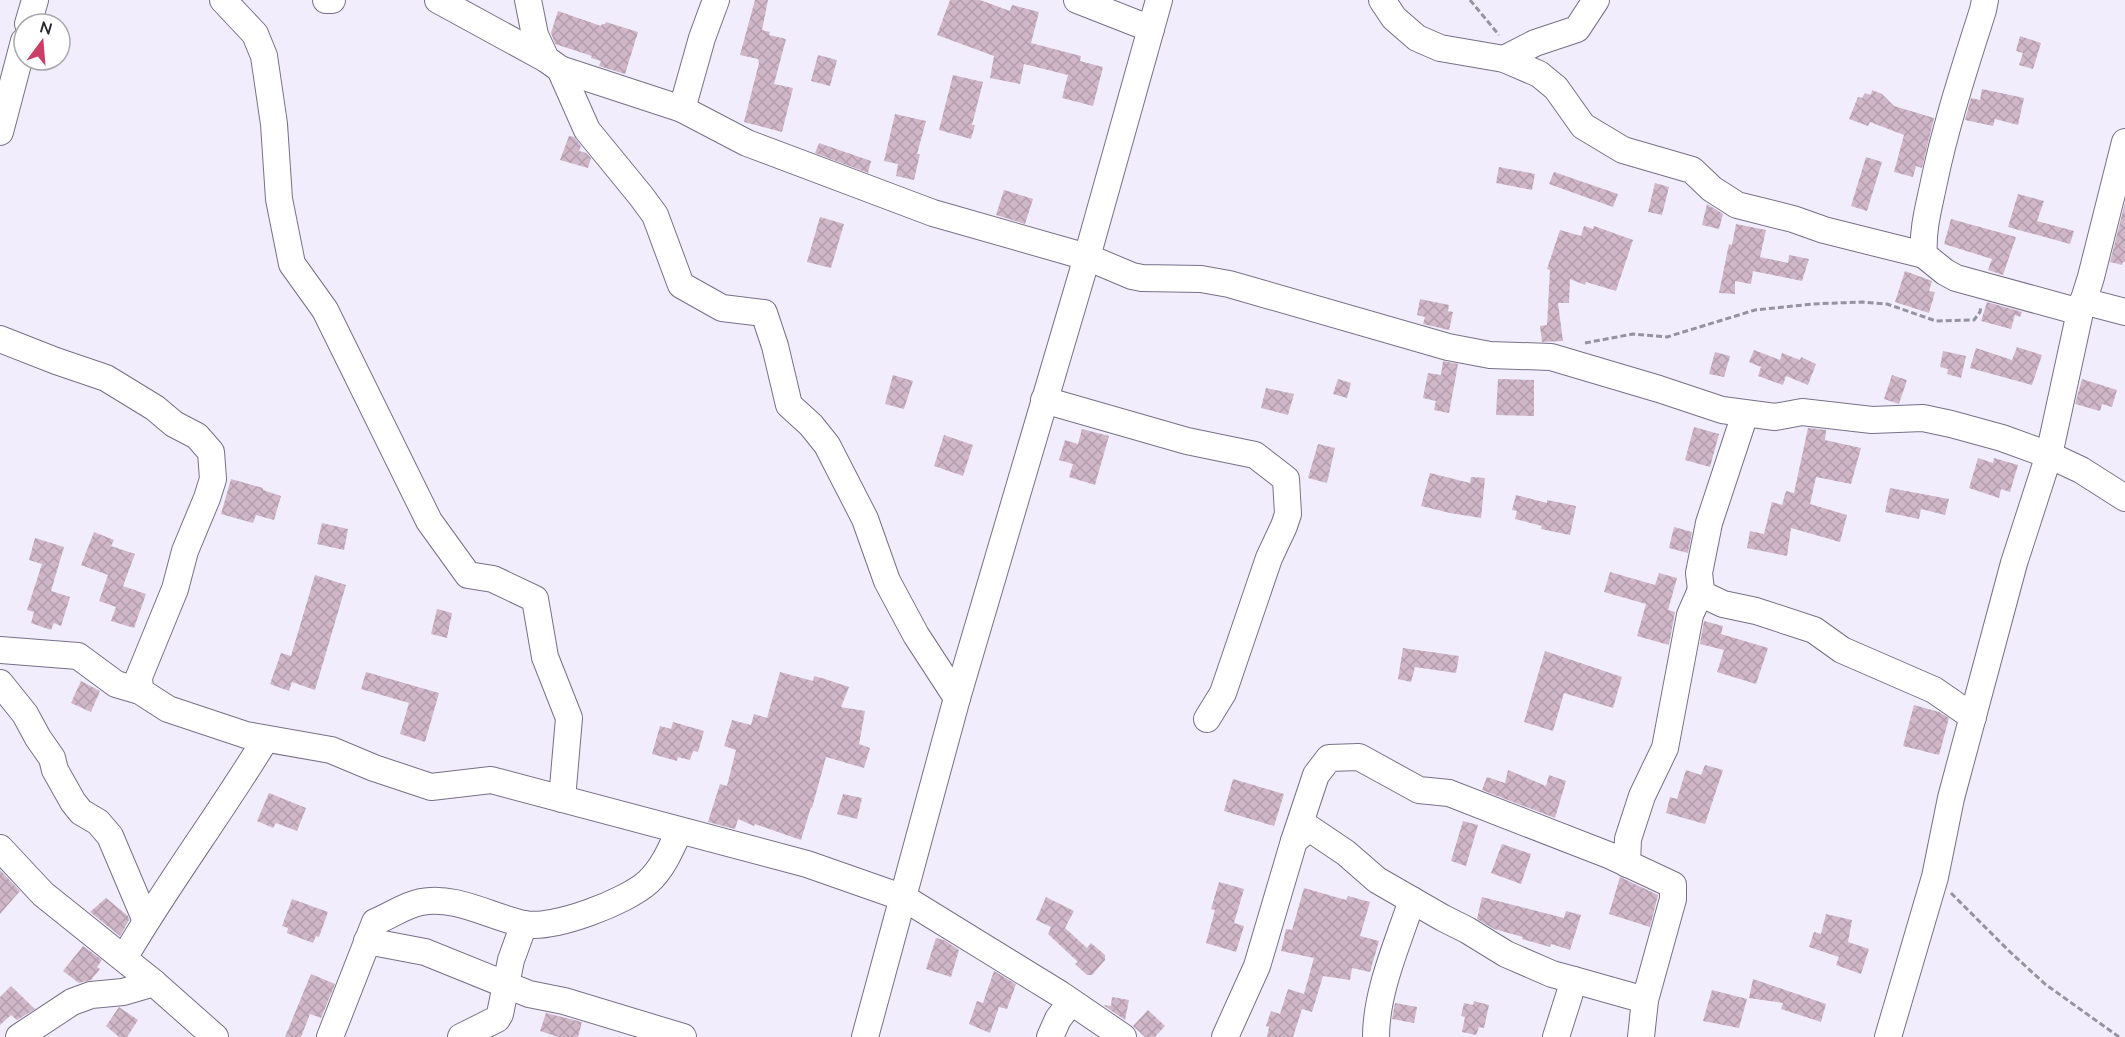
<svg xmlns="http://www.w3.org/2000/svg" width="2125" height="1037" viewBox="0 0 2125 1037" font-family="'Nunito Sans',sans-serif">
  <defs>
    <pattern id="building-cross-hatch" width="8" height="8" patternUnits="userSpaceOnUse" patternTransform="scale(1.5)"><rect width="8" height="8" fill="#d0b7c8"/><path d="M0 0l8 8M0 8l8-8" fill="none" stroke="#b39dac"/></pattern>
  </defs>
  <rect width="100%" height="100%" fill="#f1edfd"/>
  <g fill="url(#building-cross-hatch)">
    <path d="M 755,0 L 768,0 L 762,30 L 770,32 L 769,35 L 786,39 L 774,84 L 793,88 L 782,132 L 744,122 L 759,63 L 758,59 L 740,55 Z"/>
    <path d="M 950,0 L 980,0 L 1010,11 L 1012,5 L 1039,12 L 1031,43 L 1081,56 L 1080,61 L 1103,67 L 1093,106 L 1062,98 L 1068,75 L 1024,64 L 1020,84 L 990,78 L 994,56 L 937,35 Z"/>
    <path d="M 558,11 L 601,26 L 602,24 L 605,24 L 606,22 L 638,32 L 625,74 L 599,66 L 601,61 L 591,58 L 592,56 L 555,44 L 551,33 Z"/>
    <path d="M 2020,36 L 2041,43 L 2033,69 L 2019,65 L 2023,53 L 2016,51 Z"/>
    <path d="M 818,55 L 837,60 L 830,86 L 811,81 Z"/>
    <path d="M 953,75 L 983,82 L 972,125 L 975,125 L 971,139 L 939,130 Z"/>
    <path d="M 1982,89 L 2024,98 L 2018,125 L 1995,119 L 1993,126 L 1965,120 L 1971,98 L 1980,100 Z"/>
    <path d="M 1872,90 L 1882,94 L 1894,106 L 1934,118 L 1922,168 L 1916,166 L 1913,177 L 1894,172 L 1904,135 L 1870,122 L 1868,126 L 1849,119 L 1858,97 L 1862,98 L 1865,93 L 1871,95 Z"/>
    <path d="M 895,114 L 926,121 L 917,154 L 920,154 L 914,180 L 896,176 L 898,164 L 884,161 Z"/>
    <path d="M 569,136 L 574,137 L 581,146 L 579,151 L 586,153 L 591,158 L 588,168 L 560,160 Z"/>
    <path d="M 819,143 L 871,161 L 868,173 L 815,153 Z"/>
    <path d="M 1866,157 L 1882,162 L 1867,211 L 1851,206 Z"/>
    <path d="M 1499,167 L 1535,174 L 1532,190 L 1496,183 Z"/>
    <path d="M 1554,172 L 1618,194 L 1613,207 L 1549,184 Z"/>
    <path d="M 1655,183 L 1669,187 L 1662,215 L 1648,212 Z"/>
    <path d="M 1004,190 L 1033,199 L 1025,224 L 996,215 Z"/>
    <path d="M 2018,194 L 2044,201 L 2037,221 L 2074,231 L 2070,244 L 2008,227 Z"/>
    <path d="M 2125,203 L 2125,262 L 2123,262 L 2122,265 L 2110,262 Z"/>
    <path d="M 1707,204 L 1723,214 L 1719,229 L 1702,225 Z"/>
    <path d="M 820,217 L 844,224 L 831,268 L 807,262 Z"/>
    <path d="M 1951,219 L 2016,237 L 2003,275 L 1988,270 L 1992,259 L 1944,244 Z"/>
    <path d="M 1736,224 L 1766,230 L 1760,257 L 1788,263 L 1789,255 L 1809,259 L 1802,281 L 1753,271 L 1751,284 L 1735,281 L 1735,294 L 1719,293 L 1729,244 L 1732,245 Z"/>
    <path d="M 1584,226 L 1593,229 L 1594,226 L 1633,240 L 1616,291 L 1586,282 L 1585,285 L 1570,279 L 1569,303 L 1558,303 L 1563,341 L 1542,342 L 1540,326 L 1547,325 L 1550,270 L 1547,269 L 1560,230 L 1581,236 Z"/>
    <path d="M 1905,271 L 1932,281 L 1929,291 L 1935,292 L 1929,313 L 1895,302 Z"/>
    <path d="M 1420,299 L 1449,305 L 1448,311 L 1453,312 L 1449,330 L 1423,324 L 1425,317 L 1417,315 Z"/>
    <path d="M 1987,302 L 2022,312 L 2020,317 L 2015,315 L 2011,329 L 1981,321 Z"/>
    <path d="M 2017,347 L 2042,355 L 2032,385 L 1970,368 L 1976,348 L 2012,360 Z"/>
    <path d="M 1754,350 L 1780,360 L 1782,353 L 1800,360 L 1801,357 L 1816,364 L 1808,385 L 1786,376 L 1783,385 L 1758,376 L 1761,367 L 1749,362 Z"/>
    <path d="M 1943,351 L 1966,356 L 1961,378 L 1947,374 L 1948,369 L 1940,367 Z"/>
    <path d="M 1715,352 L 1730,356 L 1724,377 L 1709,374 Z"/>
    <path d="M 1443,361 L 1458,364 L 1449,413 L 1434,410 L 1436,401 L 1423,398 L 1428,373 L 1441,375 Z"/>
    <path d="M 893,375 L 913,381 L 904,409 L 885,404 Z"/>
    <path d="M 1892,375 L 1907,380 L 1899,404 L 1884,399 Z"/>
    <path d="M 1338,379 L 1351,383 L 1347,398 L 1333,394 Z"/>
    <path d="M 1498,379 L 1534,380 L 1534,416 L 1496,415 Z"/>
    <path d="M 2082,379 L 2117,390 L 2112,407 L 2102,404 L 2100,411 L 2075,404 Z"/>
    <path d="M 1266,388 L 1294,394 L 1288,415 L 1261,408 Z"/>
    <path d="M 1694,427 L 1719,434 L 1710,467 L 1685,460 Z"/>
    <path d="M 1808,428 L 1826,430 L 1825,440 L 1861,448 L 1851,484 L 1816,477 L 1810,504 L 1847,515 L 1840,542 L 1791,528 L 1787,556 L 1747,548 L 1750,531 L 1764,534 L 1772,502 L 1782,505 L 1786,491 L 1794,493 Z"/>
    <path d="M 1082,429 L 1109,436 L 1095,485 L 1069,477 L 1073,464 L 1059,460 L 1065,440 L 1078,444 Z"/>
    <path d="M 944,435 L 973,445 L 963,476 L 934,466 Z"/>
    <path d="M 1318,444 L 1335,448 L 1327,483 L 1308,478 Z"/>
    <path d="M 1978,458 L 1993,463 L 1994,458 L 2018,465 L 2010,492 L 2001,489 L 1999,498 L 1969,488 Z"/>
    <path d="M 1430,473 L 1470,483 L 1471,477 L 1485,478 L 1481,518 L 1450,513 L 1421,506 Z"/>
    <path d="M 231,479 L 263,488 L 263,490 L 281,496 L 274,520 L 256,515 L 253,523 L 221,514 Z"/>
    <path d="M 1890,488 L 1949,499 L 1945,515 L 1921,509 L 1919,519 L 1885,512 Z"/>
    <path d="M 1516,495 L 1547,503 L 1547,500 L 1576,506 L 1570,535 L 1541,529 L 1542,526 L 1515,519 L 1517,511 L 1512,510 Z"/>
    <path d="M 322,523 L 348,529 L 344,550 L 317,544 Z"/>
    <path d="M 1674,527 L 1692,532 L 1688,553 L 1669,548 Z"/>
    <path d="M 94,532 L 114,540 L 111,546 L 135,554 L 123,586 L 146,594 L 134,628 L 111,621 L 116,607 L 99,601 L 108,575 L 81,565 Z"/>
    <path d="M 35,538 L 64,547 L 51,591 L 70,597 L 61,626 L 54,623 L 51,630 L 31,623 L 34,612 L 27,610 L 42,564 L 29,560 Z"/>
    <path d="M 1610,572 L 1655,585 L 1659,573 L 1677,578 L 1668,610 L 1675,612 L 1669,645 L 1637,636 L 1646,604 L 1604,592 Z"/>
    <path d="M 315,575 L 346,585 L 315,690 L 292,682 L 289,691 L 270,684 L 281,653 L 291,656 Z"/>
    <path d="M 437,609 L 452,613 L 447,638 L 431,634 Z"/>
    <path d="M 1704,621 L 1723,626 L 1721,634 L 1768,648 L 1756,684 L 1717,672 L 1724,650 L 1700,644 Z"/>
    <path d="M 1403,648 L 1459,656 L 1456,673 L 1415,667 L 1411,682 L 1398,679 Z"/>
    <path d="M 1545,651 L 1622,677 L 1613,708 L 1564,693 L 1553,731 L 1524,722 Z"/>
    <path d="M 366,672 L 439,693 L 425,742 L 400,734 L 409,703 L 361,689 Z"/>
    <path d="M 780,672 L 813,681 L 814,676 L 825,679 L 849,687 L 841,707 L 865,711 L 859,744 L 870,748 L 864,768 L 826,757 L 812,808 L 811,807 L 801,840 L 755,824 L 754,826 L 738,819 L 735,829 L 708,822 L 720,784 L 727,786 L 736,750 L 724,746 L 732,720 L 751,725 L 754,714 L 767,718 Z"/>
    <path d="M 81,681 L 100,691 L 91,712 L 71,703 Z"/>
    <path d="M 1914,705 L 1939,712 L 1949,718 L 1939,755 L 1903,746 Z"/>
    <path d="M 673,722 L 704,731 L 698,752 L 693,751 L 690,760 L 678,757 L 677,761 L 652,754 L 660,726 L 671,729 Z"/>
    <path d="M 1705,765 L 1723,770 L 1705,824 L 1666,813 L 1670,797 L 1677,799 L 1686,770 L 1701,775 Z"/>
    <path d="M 1508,770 L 1546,786 L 1549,775 L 1566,781 L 1555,818 L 1482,790 L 1487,777 L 1505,783 Z"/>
    <path d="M 1233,779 L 1284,794 L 1274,826 L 1224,811 Z"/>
    <path d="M 269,793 L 306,808 L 297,831 L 276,823 L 273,828 L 257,821 Z"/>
    <path d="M 843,794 L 862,798 L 857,819 L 837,814 Z"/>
    <path d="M 1463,821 L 1478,825 L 1466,866 L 1451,861 Z"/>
    <path d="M 1502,844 L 1531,854 L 1521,884 L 1491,873 Z"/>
    <path d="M 0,870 L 20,891 L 0,914 Z"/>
    <path d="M 1620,877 L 1658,895 L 1650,927 L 1609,914 Z"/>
    <path d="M 1219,882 L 1244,889 L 1234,923 L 1244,926 L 1236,952 L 1206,943 L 1215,910 L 1211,909 Z"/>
    <path d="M 1304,888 L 1346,900 L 1348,896 L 1370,902 L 1360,936 L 1379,941 L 1370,972 L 1352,968 L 1350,980 L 1323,976 L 1312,1012 L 1302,1009 L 1293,1037 L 1267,1037 L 1269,1027 L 1266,1026 L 1271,1011 L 1280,1014 L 1288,989 L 1304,994 L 1314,958 L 1281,951 L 1286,929 L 1292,930 Z"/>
    <path d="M 1046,897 L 1074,911 L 1065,928 L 1087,948 L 1091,943 L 1105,955 L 1105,960 L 1092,975 L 1087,975 L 1075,964 L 1078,962 L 1048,934 L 1051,927 L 1036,920 Z"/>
    <path d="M 1482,897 L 1564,918 L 1566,911 L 1581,915 L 1570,950 L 1551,944 L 1550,947 L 1522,939 L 1523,937 L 1494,929 L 1477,919 Z"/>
    <path d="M 106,898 L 128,916 L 129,920 L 120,936 L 90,912 Z"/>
    <path d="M 292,899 L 328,912 L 319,937 L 316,936 L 313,943 L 287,933 L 288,928 L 282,926 Z"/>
    <path d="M 1826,914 L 1852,920 L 1848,942 L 1869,949 L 1861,974 L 1836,965 L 1839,957 L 1809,947 L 1814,932 L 1821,934 Z"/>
    <path d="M 936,938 L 944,940 L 959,950 L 951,977 L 926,969 Z"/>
    <path d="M 83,946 L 102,960 L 97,967 L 100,969 L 91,980 L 79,983 L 63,971 Z"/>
    <path d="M 994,971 L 1016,984 L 1007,1009 L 999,1007 L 990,1033 L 969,1024 L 977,1001 L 983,1003 Z"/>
    <path d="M 311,974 L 335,984 L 321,1018 L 310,1014 L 301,1037 L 285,1037 Z"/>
    <path d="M 1753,979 L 1826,1004 L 1821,1022 L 1781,1009 L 1783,1003 L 1749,998 Z"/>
    <path d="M 11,986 L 35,1009 L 17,1020 L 11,1015 L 0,1025 L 0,997 Z"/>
    <path d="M 1712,990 L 1747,999 L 1739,1028 L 1703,1021 Z"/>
    <path d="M 1112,997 L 1129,1000 L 1125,1020 L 1103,1005 L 1111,1006 Z"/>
    <path d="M 1474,1001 L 1489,1005 L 1484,1028 L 1479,1027 L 1476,1035 L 1462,1032 L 1465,1017 L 1461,1016 L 1464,1003 L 1473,1005 Z"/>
    <path d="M 1395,1003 L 1417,1007 L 1414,1023 L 1392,1019 Z"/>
    <path d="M 119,1007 L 138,1020 L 127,1037 L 119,1037 L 106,1026 Z"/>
    <path d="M 1148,1010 L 1165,1026 L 1155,1037 L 1145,1037 L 1133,1026 Z"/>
    <path d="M 546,1013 L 582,1022 L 578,1037 L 558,1037 L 540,1031 Z"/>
  </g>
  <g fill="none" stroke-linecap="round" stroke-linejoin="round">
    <g stroke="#777088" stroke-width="28">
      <g id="minor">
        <path d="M 223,0 L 255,34 L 264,56 L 274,124 L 279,199 L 292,264 L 325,310 L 429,521 L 468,575 L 493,579 L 535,599 L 545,657 L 569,718 L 562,799"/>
        <path d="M 326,0 L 332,0"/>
        <path d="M 438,0 L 546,59"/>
        <path d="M 528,0 L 535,35 L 546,59 L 560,69 L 682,109 L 747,143 L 933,213 L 1087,257 L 1132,276 L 1142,278 L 1201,279 L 1229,284 L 1448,347 L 1490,355 L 1551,357 L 1659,389 L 1722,410 L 1775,417 L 1802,412 L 1872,420 L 1923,418 L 1951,424 L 2002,438 L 2049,455 L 2081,470 L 2125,498"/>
        <path d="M 1077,0 L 1151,29"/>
        <path d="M 1382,0 L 1394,18 L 1417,38 L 1440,48 L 1504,59 L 1539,74 L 1556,88 L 1583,126 L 1623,150 L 1692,170 L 1712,189 L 1737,205 L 1793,219 L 1824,230 L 1924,255"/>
        <path d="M 1985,0 L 1983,10 C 1965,67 1946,124 1934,182 C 1929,206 1922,230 1924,255 L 1945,272 L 1956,278 L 2080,312"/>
        <path d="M 28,24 L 35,0"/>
        <path d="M 1504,59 L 1535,43 L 1577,29 L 1596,0"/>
        <path d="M 560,69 L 587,130 L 641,196 L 655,215 L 681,285 L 722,308 L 764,313 L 775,346 L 789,405 L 811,425 L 827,445 L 865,519 L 887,581 L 916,635 L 957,698"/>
        <path d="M 682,109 L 702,38 L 716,0"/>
        <path d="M 0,132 L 24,41"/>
        <path d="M 2083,301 L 2125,312"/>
        <path d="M 0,339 L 56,361 L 106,378 L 155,408 L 174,424 L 197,436 L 211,452 L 213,479 L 207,498 L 185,551 L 175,589 L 139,677 L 140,691"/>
        <path d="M 1044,400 L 1187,441 L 1255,455 L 1286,479 L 1288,514 L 1284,526 L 1269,558 L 1223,693 L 1207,719"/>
        <path d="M 1745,414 L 1709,523 L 1699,573 L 1701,590 L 1706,596 L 1723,604 L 1756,611 L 1814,630 L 1842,650 L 1934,690 L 1973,717"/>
        <path d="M 0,650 L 78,656 L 116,684 L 140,691 L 168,709 L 246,735 L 331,750 L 374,768 L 431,787 L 491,780 L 807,864 L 904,898 L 1060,994 L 1123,1037"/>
        <path d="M 0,683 L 25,714 L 38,738 L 52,758 L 55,770 L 73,802 L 81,812 L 98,822 L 110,836 L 146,921"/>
        <path d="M 1294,841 L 1316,775 L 1329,758 L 1359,757 L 1419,790 L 1449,793 L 1611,856 L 1673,885 L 1673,899 L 1645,1000 L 1641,1037"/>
        <path d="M 0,848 L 43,894 L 154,983 L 215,1037"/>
        <path d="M 1627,864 L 1628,839 L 1642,796 L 1665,748 L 1690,615 L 1701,590"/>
        <path d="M 367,941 L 425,952 L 529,994 L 564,1001 L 683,1037"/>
        <path d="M 124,958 C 168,883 220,814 265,740"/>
        <path d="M 1574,980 L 1645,1000"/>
        <path d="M 19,1037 L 72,1002 L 91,995 L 123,992 L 154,983"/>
        <path d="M 330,1037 L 375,922 C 390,916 405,905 421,902 C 455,895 491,917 524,924 C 553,930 626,902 648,882 C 663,868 671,849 679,831"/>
        <path d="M 461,1037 L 497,1019 L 500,1014 L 511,960 L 524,924"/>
        <path d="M 865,1037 L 957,698 L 1087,257 L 1159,0"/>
        <path d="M 1050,1037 L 1058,1019 L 1071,1002"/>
        <path d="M 1225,1037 L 1257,966 L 1294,841 L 1309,828 L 1346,853 L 1377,880 L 1443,918 L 1467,930 L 1506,954 L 1552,974 L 1574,980 L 1556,1037"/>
        <path d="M 1376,1037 C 1376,991 1398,943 1412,900"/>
        <path d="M 1888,1037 L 1935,877 L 1951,798 L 2014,563 L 2049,455 L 2080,312 L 2091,277 L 2125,142"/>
      </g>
    </g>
    <g stroke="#9693a0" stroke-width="3" stroke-dasharray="6 3" stroke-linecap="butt">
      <path d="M 1470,0 L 1499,35"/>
      <path d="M 1585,343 L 1633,334 L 1667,337 L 1755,310 L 1813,304 L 1862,302 L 1887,304 L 1936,321 L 1974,320 L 1980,312 L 1981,306"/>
      <path d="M 1951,893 L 2008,950 L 2045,984 L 2119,1037"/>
    </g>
    <use href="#minor" stroke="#fff" stroke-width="26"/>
  </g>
  <g transform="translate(42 42) rotate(16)"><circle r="28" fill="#ffffff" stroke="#a9a8ac" stroke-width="1.5"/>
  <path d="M0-4.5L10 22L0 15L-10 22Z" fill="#cc3d67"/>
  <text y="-9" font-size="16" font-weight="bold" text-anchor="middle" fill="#28252f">N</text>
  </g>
</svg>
